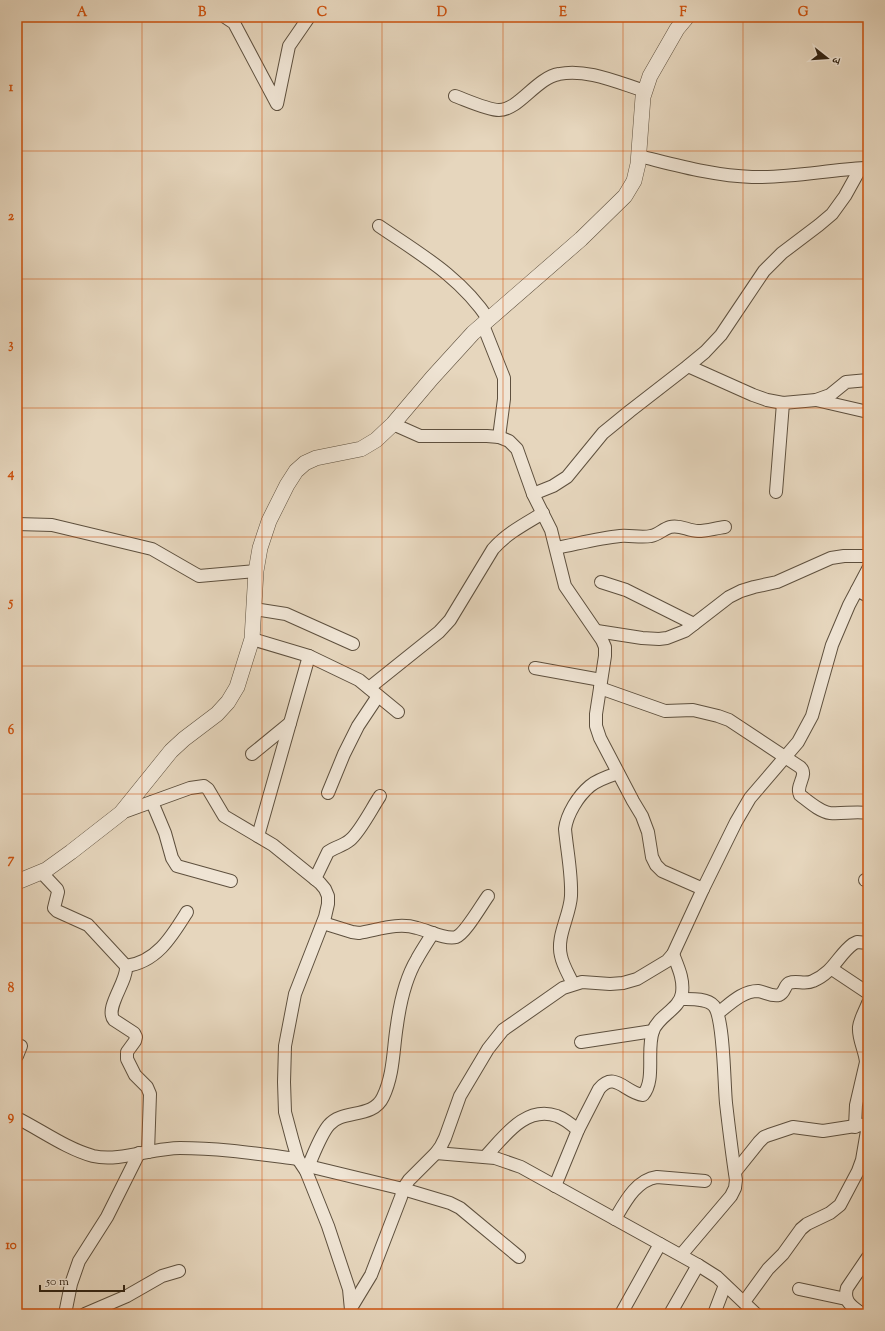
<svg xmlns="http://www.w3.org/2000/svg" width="885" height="1331" viewBox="0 0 885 1331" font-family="'Sorts Mill Goudy','Noto Serif Devanagari',serif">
  <rect width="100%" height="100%" fill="#e6d6bd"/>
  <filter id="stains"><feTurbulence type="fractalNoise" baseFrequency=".005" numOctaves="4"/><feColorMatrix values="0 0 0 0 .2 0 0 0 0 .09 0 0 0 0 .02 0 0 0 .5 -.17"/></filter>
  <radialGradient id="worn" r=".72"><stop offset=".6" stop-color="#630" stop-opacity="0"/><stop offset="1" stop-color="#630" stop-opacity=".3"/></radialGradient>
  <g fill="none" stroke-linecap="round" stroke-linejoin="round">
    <g stroke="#5e503e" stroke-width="14">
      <g id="minor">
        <path d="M 225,17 L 234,23 L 277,104 L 289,46 L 309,17"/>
        <path d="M 455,96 C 466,100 488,110 499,110 C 519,110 536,78 559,74 C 586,68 619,83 645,91"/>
        <path d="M 639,156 C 676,165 714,176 752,177 C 790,178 827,170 865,168"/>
        <path d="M 379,226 C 420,254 461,277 489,320"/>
        <path d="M 483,325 L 504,378 L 504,399 L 499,437"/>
        <path d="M 688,366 L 753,395 L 767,400 L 783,403 L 816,400 L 830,395 L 846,382 L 868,380"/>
        <path d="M 816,400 L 868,412"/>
        <path d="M 393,424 L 420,436 L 487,436 L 499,437 L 509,441 L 517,449 L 533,494 L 551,530 L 565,586 L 602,640 L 605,647 L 605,656 L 596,714 L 596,726 L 600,738 L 633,801 L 642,816 L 648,832 L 652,857 L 656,865 L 662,871 L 703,889"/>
        <path d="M 776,492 L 783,403"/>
        <path d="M 533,494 L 553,486 L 567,477 L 603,433 L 630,411 L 688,366 L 705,352 L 721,335 L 764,271 L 782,253 L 819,225 L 832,214 L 845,196 L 860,169"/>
        <path d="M 17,524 L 52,525 L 152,549 L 199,576 L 256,571"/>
        <path d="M 556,548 C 577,544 599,538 620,536 C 630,535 641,538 651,536 C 658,535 663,529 670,527 C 680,524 688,531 698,531 C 707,531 716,528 725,527"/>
        <path d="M 601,582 L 626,590 L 694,624"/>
        <path d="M 857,590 L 868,596"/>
        <path d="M 254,609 L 286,614 L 353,644"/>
        <path d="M 597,631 L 642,638 L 659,639 L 667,638 L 685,631 L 729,597 L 741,591 L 754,587 L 777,582 L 831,558 L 844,556 L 868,556"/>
        <path d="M 252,639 L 309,656 L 359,680 L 398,712"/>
        <path d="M 535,668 L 601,680"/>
        <path d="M 369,688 L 439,632 L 450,620 L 493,549 C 507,533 525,524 543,513"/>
        <path d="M 600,688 L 665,711 L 693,710 L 718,716 L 729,720 L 800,767 C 809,775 795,785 800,795 C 808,801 820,812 830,813 C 843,814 855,811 868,813"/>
        <path d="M 252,754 L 290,723"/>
        <path d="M 328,793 L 344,754 L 358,726 L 378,696"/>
        <path d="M 152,802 L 165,833 L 172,858 L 177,866 L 231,881"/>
        <path d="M 121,813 L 190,788 L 204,786 L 208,789 L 224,816 L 273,845 L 320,883 L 325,889 L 328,896 L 328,904 L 325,917 L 295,994 L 285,1046 L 284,1082 L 285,1112 L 293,1142 L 298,1159 L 306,1171 L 328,1226 L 349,1289 L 351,1310"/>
        <path d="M 258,836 L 309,656"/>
        <path d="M 41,872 L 57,889 L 58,892 L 54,908 L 57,911 L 88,925 L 126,966 C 128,981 104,1008 114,1020 L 134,1033 L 136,1037 L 135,1041 L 127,1052 L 127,1059 L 135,1075 L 147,1087 L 150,1094 L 148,1152"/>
        <path d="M 315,879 L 328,852 C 335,847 343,846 350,840 C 360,832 372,808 380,796"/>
        <path d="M 865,880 L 868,880"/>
        <path d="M 323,923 L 352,932 L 359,933 C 378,930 398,922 417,928 C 427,930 446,940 456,937 C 465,934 482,904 488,896"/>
        <path d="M 126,966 C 157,962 172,936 187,912"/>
        <path d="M 832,969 L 868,993"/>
        <path d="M 573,984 C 569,975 563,966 561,956 C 556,936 570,916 571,896 C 572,874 567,851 565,829 C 567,814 578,796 590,786 C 597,780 609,776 618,773"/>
        <path d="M 718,1013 C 730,1004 742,991 758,991 C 765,992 772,997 779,995 C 785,993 784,986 789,983 C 797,980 805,985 813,981 C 834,972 838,955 853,944 L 857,942 L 868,943"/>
        <path d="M 581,1042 L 653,1031"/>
        <path d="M 17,1056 L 21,1046"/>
        <path d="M 17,1118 C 41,1130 67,1149 93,1156 C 119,1162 153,1148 180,1148 C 220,1148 259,1154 298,1159"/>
        <path d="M 855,1127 L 856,1105 L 866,1062 C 865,1050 858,1039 859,1027 C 860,1019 865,1011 868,1003"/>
        <path d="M 436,1153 L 495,1158 L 521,1167 L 698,1265 L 717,1277 L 756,1314"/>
        <path d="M 485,1157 C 504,1137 525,1105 557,1116 C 565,1119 572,1125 578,1130"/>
        <path d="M 308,1166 L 403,1189 L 450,1203 L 460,1208 L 519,1257"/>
        <path d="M 306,1171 C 312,1159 320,1135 329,1125 C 342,1109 373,1119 383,1097 C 394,1074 393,1049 397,1025 C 400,1003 405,979 417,959 C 422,950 428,941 433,933"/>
        <path d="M 735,1172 L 759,1142 L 764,1137 L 769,1135 L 793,1127 L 823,1131 L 868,1124"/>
        <path d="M 555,1186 L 578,1130 L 599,1089 C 615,1070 625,1093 643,1095 C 656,1080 646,1050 653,1031 C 658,1016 680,1009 682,993 C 684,979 678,967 673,954"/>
        <path d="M 615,1219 C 625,1202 636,1180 657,1177 L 705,1181"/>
        <path d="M 681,1255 L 731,1196 L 735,1188 L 736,1180 C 732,1154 729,1129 726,1103 C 724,1083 724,1018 714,1006 C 707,998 691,999 681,999"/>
        <path d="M 799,1289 L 846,1299"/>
        <path d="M 744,1302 L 768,1269 L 783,1254 L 801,1229 L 807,1224 L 830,1213 L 840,1205 L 858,1171 L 862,1160 L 868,1125"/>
        <path d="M 351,1308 L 371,1275 L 401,1197 L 403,1189 L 409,1180 L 436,1153 L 441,1146 L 445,1138 L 460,1096 L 488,1049 L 503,1030 L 563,988 L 582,982 L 610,984 L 623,983 L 637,979 L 667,961 L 673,954 L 703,889 L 736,822 L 750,798 L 798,742 L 812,716 L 832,645 L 849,605 L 868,569"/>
        <path d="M 65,1314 L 71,1284 L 79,1261 L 107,1217 L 139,1153"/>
        <path d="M 85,1314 L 127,1296 L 162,1276 L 179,1271"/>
        <path d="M 621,1314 L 660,1244"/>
        <path d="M 670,1314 L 698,1265"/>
        <path d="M 714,1314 L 725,1285"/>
        <path d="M 862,1314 C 852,1306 843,1302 847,1288 L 868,1257"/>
      </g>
    </g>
    <g stroke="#5e503e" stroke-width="16">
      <path id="tertiary" d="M 17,882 L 46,870 L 71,852 L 121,813 L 171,751 L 184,739 L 217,714 L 228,702 L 237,687 L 252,639 L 256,571 L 260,548 L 269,521 L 287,485 L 296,471 L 305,463 L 316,458 L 361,449 L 376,440 L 393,424 L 432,378 L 473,333 L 581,239 L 625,196 L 634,181 L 638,164 L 643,97 L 650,76 L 677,29 L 687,17"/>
    </g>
    <use href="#minor" stroke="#efe4d4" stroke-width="12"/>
    <use href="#tertiary" stroke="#efe4d4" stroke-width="15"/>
  </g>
  <path fill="none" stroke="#cd510d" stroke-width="1" stroke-opacity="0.55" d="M 142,17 L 142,1314M 262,17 L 262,1314M 382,17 L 382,1314M 503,17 L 503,1314M 623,17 L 623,1314M 743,17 L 743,1314M 17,151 L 868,151M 17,279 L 868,279M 17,408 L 868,408M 17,537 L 868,537M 17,666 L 868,666M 17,794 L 868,794M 17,923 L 868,923M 17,1052 L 868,1052M 17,1180 L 868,1180"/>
  <rect width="885" height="1331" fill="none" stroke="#e6d6bd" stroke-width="44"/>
  <g transform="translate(827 58) rotate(107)" stroke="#efe4d4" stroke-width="3" paint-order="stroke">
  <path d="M0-3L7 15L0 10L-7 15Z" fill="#312313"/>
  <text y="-6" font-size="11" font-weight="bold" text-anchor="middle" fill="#312313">उ</text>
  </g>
  <path d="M40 1285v6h84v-6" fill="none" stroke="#312313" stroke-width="2"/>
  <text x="46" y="1285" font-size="12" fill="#312313" stroke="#efe4d4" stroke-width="3" paint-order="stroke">50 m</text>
  <rect x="22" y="22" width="841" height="1287" fill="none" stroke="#cd510d" stroke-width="1.5"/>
  <g font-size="13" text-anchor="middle" font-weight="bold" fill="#cd510d">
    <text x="82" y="16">A</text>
    <text x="202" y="16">B</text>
    <text x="322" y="16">C</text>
    <text x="442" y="16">D</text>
    <text x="563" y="16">E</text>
    <text x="683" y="16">F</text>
    <text x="803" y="16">G</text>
    <text x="11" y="91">1</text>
    <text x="11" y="220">2</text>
    <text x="11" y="348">3</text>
    <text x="11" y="477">4</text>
    <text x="11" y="606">5</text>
    <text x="11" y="734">6</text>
    <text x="11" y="863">7</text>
    <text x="11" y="992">8</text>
    <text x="11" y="1120">9</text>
    <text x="11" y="1249">10</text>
  </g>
  <rect width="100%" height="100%" filter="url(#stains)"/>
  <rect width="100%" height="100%" fill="url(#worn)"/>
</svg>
